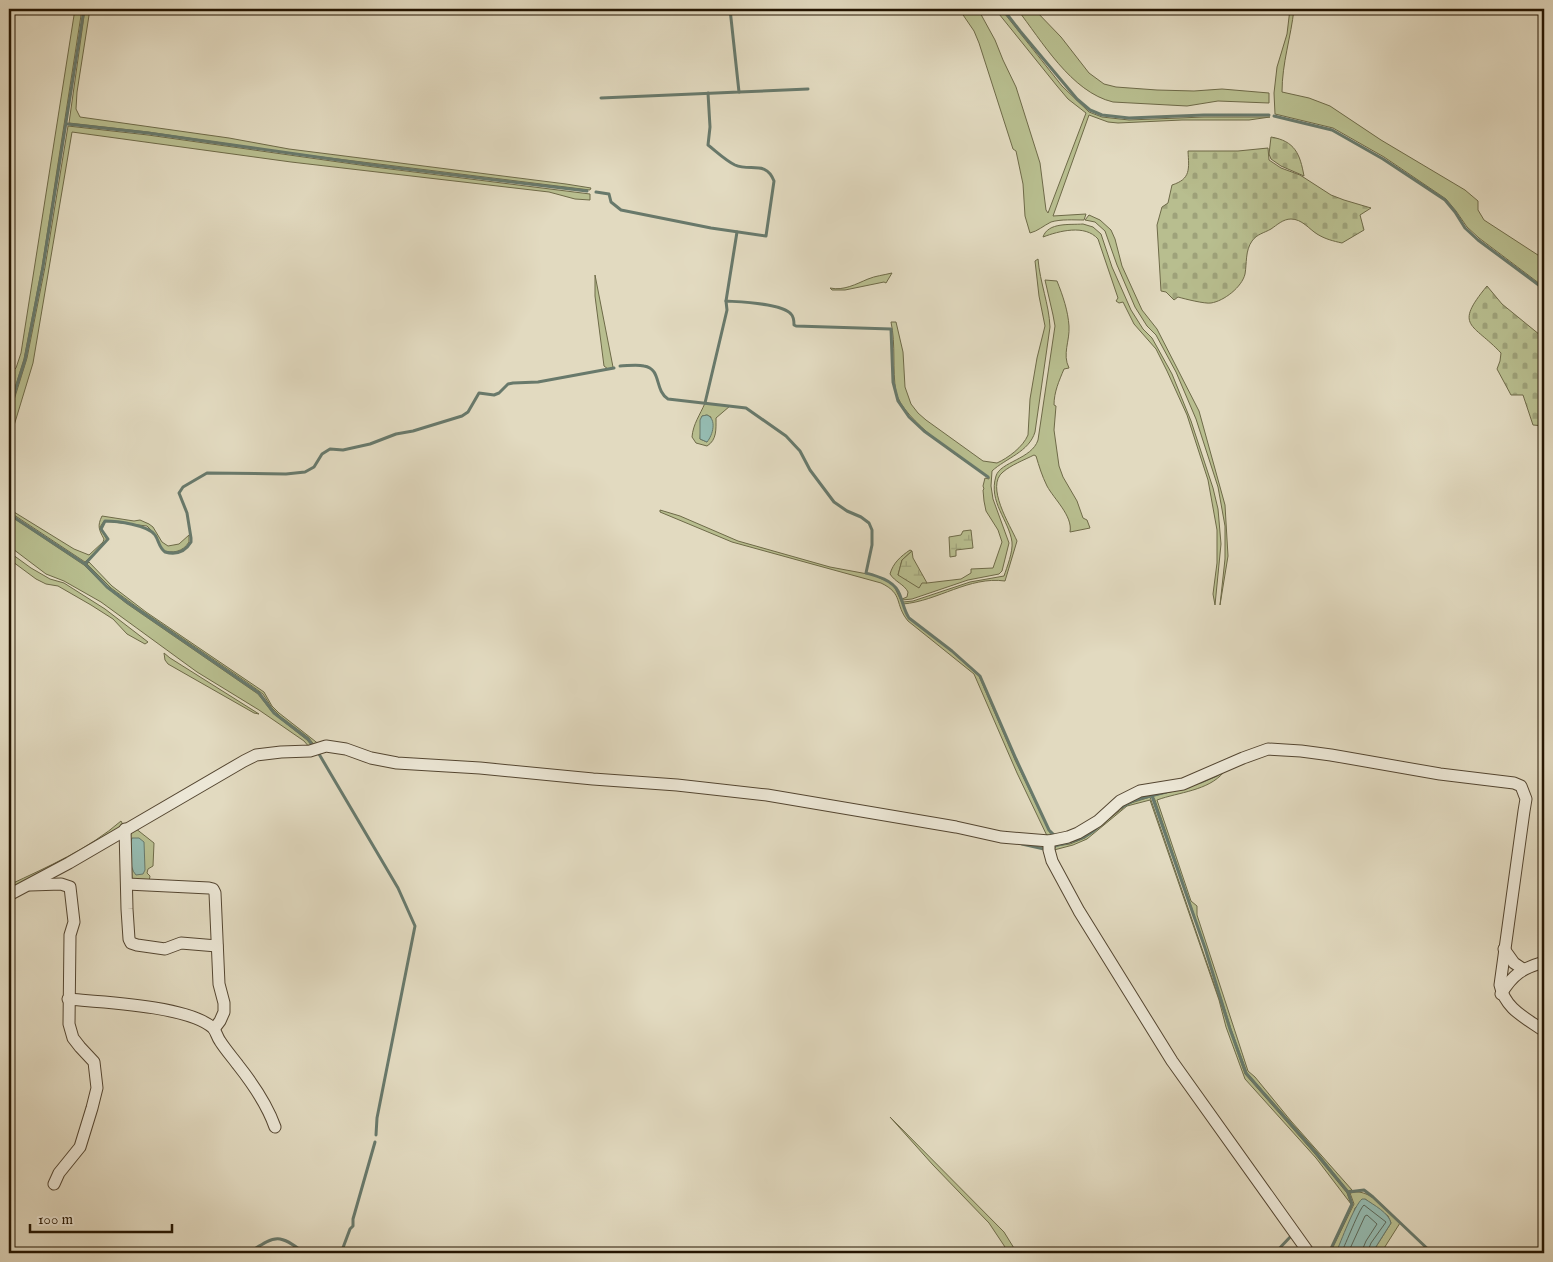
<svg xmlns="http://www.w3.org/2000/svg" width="1553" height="1262" viewBox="0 0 1553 1262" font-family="'IM FELL English',serif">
  <defs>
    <pattern id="wetland-marsh" width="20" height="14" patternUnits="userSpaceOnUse" patternTransform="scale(1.25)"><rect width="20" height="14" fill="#b8be8f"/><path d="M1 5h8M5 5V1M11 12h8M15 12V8" fill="none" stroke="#9ea27a"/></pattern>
    <pattern id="cemetery-stones" width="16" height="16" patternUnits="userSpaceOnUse" patternTransform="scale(1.25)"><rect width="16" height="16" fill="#b8be8f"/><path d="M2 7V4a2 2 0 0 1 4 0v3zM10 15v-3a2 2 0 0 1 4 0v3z" fill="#9ea27a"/></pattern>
  </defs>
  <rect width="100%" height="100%" fill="#e2dac0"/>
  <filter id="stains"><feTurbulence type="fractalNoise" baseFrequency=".004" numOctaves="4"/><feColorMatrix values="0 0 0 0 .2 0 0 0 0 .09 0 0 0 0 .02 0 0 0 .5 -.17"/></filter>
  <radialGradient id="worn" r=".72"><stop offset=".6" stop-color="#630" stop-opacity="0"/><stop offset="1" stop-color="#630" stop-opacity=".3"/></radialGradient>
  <g fill="#b8be8f" stroke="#6e6a48" fill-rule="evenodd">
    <path d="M 75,9 L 82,9 L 42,267 L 24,359 L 9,407 L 9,374 L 16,368 L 21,353 Z"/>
    <path d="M 85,9 L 90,9 L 77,92 L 76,109 L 80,117 L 229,138 L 289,149 L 566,184 L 591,188 L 590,190 L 289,153 L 148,132 L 69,123 Z"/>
    <path d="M 959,9 L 978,9 L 995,40 L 1003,60 L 1016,87 L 1040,163 L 1046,210 L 1048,213 L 1086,113 L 1068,99 L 1057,86 L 995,9 L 1001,9 L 1062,86 L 1089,112 L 1102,117 L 1129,120 L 1204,117 L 1270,117 L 1249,120 L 1182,120 L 1118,123 L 1108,122 L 1089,115 L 1053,216 L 1086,214 L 1084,220 C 1074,220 1061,219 1051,222 C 1043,226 1038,231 1030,233 L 1025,216 L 1023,184 L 1016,151 L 1013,149 L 979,43 L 974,31 Z"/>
    <path d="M 1017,9 L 1034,9 L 1061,37 L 1089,73 L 1104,84 L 1116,87 L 1157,90 L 1194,91 L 1222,89 L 1269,93 L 1269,103 L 1218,101 L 1187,106 L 1113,102 C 1071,92 1042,41 1017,9 Z"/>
    <path d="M 1290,9 L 1294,9 C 1291,37 1282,63 1282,92 L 1309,98 L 1330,106 L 1381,140 L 1465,190 L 1478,201 L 1478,210 L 1484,220 L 1544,259 L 1544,287 L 1479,238 L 1467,227 L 1456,211 L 1446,199 L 1384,157 L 1333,128 L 1275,114 L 1274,93 L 1277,67 L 1287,34 Z"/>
    <path d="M 68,126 L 148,135 L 374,167 L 590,194 L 590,200 L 575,199 L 549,192 L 291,162 L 72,132 L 33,363 L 9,442 L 9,416 L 27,358 L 45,267 Z"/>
    <path d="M 1089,215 L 1100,220 L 1111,230 L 1115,239 L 1122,266 L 1142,310 L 1157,329 L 1199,411 L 1225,505 L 1228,556 L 1220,605 L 1225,559 L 1225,526 L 1218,487 L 1196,419 L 1176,372 L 1156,335 L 1147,326 L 1135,307 L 1117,265 L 1105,231 L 1095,222 L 1085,220 Z"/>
    <path d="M 1083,224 L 1093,227 L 1101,234 L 1112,267 L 1131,310 L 1143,329 L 1152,338 L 1172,374 L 1191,421 L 1213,488 L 1218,509 L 1221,544 L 1215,605 L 1213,594 L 1217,563 L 1217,530 L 1208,480 L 1187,415 L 1167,371 L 1156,349 L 1134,324 L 1123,302 L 1119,303 L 1116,301 L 1118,298 L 1098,239 C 1085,224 1059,231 1043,237 C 1048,222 1070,225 1083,224 Z"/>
    <path d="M 1038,259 C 1040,283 1049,304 1050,327 L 1035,432 C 1029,452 1006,458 992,471 L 991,486 L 993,499 L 1009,543 L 1002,571 L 999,574 L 968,580 L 912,599 L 902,600 L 902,599 L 907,597 L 908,592 C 904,584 895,582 890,574 C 893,563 901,556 910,550 L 912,551 L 902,560 L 898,575 L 927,583 L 961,579 L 971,573 L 971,569 L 993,568 L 1002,542 L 998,530 L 986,511 L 984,501 L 983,490 L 984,489 L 983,486 L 985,478 L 989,479 L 989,477 C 965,462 902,420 896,392 C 892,369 896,345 891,322 L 896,322 L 903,352 L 905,387 L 911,404 L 918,413 L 926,420 L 983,461 L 997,463 C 1008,458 1023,447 1028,435 L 1030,399 L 1037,358 L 1045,326 L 1039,296 L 1035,261 Z"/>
    <path d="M 892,273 L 886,283 L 884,282 L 845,290 L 832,290 L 830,288 C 844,291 856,284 868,279 C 875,276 884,275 892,273 Z"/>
    <path d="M 595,275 L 613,367 L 608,369 L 604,366 L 595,296 Z"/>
    <path d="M 1045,280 L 1057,281 C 1063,296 1068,311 1069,326 C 1070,341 1062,354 1069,368 L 1064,369 C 1059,381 1054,392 1054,405 L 1056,406 L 1054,430 L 1059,466 L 1063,477 L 1077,501 L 1083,518 L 1087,520 L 1090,528 L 1070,532 C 1073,516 1054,499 1047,486 C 1042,476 1039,466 1036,456 L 1034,455 C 1024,460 1011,465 1003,472 C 985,486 1010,525 1017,541 L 1005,581 C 969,576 938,601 903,604 L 903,602 L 913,601 L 970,582 L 1004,576 C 1007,567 1013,552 1012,542 C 1009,520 988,502 996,476 C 1000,462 1032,459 1038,440 L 1055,326 L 1053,315 Z"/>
    <path d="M 705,403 L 730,406 L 716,418 C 716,429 717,440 707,446 L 696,443 L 692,437 C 693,424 700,415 705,403 ZM 707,415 L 711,417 L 707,442 L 700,439 L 702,416 Z"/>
    <path d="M 660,510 L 680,516 L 738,541 L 830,567 L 873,575 L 889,582 L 894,586 L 909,618 L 951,651 L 979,676 L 1015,760 L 1051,835 L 1059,835 L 1097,820 L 1049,840 L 1017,773 L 974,674 L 908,621 C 894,604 904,594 881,583 L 732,542 L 660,512 Z"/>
    <path d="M 14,512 L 74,549 L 89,555 L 103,542 L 104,539 C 99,530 97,526 102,516 L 134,521 L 140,520 L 149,524 L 153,527 L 162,542 L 168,546 L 179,544 L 189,535 L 189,542 C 183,552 172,554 162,550 L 156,535 L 147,526 L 104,521 L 100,527 L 107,540 L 85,562 L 11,513 Z"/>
    <path d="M 9,515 L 84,565 L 106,587 L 126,603 L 258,694 L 273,713 L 307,740 L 313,747 L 310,748 L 304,741 L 259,710 L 197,672 L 101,602 L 64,581 L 46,574 L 9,546 Z"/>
    <path d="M 9,552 L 31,568 L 50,579 L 64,583 L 105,609 L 148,642 L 145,644 L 127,634 L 113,619 L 91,605 L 58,586 L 46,584 L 36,579 L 9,559 Z"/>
    <path d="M 89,562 L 112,586 L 146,612 L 264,692 L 272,706 L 279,713 L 320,745 L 315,746 L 309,738 L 281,717 L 272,708 L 263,694 L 248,683 L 141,610 L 111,588 L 87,564 Z"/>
    <path d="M 164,653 L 170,658 L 259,714 L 254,713 L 168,664 L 165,660 Z"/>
    <path d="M 1224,772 C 1208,791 1179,792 1157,800 L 1191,901 L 1197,906 L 1197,915 L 1248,1071 L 1255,1077 L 1291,1121 L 1352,1190 L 1348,1191 L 1317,1152 L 1247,1073 L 1231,1029 L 1205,947 L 1155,800 L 1153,796 L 1187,788 L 1217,776 L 1217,775 L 1187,786 L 1127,802 L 1113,813 L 1090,833 L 1077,840 L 1055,845 L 1052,847 L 1058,866 L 1202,1102 L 1061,874 L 1051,844 L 1120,801 Z"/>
    <path d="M 1150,797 L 1245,1074 L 1315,1154 L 1347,1193 L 1351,1204 L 1316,1158 L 1245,1079 L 1226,1027 L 1219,1000 L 1150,800 L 1127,806 L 1087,839 L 1073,845 L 1054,850 L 1056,846 L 1070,844 L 1085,838 L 1128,804 Z"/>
    <path d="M 121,821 L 124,827 L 45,871 L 9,889 L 9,885 C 47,867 89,849 121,821 Z"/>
    <path d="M 135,828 L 154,843 L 153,866 L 148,869 L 147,873 L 150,876 L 149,882 L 129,881 L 128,832 Z"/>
    <path d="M 890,1117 L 1004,1232 L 1017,1253 L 1009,1253 L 989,1223 L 933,1165 Z"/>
    <path d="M 1356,1192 C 1372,1191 1389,1212 1400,1223 L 1381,1253 L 1372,1253 L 1391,1223 L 1388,1216 L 1365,1199 L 1355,1208 L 1352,1219 L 1336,1253 L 1330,1253 L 1354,1204 L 1350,1193 Z"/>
  </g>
  <g fill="url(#wetland-marsh)" stroke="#6e6a48">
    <path d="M 971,530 L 973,548 L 956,550 L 956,556 L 950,557 L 949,537 L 961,535 L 963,531 Z"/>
    <path d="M 912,551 L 913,558 L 927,583 L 922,583 L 919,588 L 898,575 L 902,560 Z"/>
  </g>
  <g fill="url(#cemetery-stones)" stroke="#6e6a48">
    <path d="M 1271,137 C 1295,141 1300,154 1304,176 L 1281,166 L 1271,159 L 1269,154 Z"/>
    <path d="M 1268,148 L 1269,160 L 1281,168 L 1300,175 L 1331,195 L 1344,200 L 1371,208 L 1360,215 L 1364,230 L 1342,243 C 1333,241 1325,239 1317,234 C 1309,229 1302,219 1291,219 C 1283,219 1277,225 1271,229 C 1264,233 1257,234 1252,241 C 1245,251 1247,263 1245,274 C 1242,287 1224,301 1211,303 C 1205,304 1185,299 1178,297 L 1174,300 L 1166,292 L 1161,291 L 1157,225 L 1162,207 L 1168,203 L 1172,185 C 1191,179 1189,169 1188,151 L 1238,151 Z"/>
    <path d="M 1487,286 L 1502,304 L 1540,335 L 1544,336 L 1544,426 L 1533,425 L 1523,395 L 1511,395 L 1497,369 L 1500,361 L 1501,353 C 1473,323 1453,327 1487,286 Z"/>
  </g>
  <g fill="#95bbb1" stroke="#68796b">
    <path d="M 707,415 C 717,419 713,435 707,442 L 700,439 L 700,420 L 702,416 Z"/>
    <path d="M 132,838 L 139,838 L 144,842 L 145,870 L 143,874 L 136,875 C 129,868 128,847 132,838 Z"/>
    <path d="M 1362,1199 L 1365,1199 C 1374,1205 1389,1213 1391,1223 L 1372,1253 L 1336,1253 C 1341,1241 1354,1206 1362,1199 Z"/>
  </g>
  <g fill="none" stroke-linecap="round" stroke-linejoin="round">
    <g stroke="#5c6859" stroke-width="1">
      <path d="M 1341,1253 C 1346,1244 1359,1209 1364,1205 L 1386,1222 L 1371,1243 L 1367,1253"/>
      <path d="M 1348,1253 L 1365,1216 L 1367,1215 L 1377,1224 L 1366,1241 L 1361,1253"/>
    </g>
    <g stroke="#68796b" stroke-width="3">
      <path d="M 1003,9 L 1020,31 L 1077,99 L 1090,110 L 1102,115 L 1129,118 L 1204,115 L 1269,115"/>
      <path d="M 739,92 L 808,89"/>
      <path d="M 601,98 L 739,92 L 730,9"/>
      <path d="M 1274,116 L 1332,130 L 1383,159 L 1445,200 L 1455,212 L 1465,228 L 1478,240 L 1544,289"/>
      <path d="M 67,124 L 148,133 L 373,165 L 587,191"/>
      <path d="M 596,192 L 609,194 L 611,202 L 621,210 L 711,228 L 766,236 L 774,181 C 766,160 750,172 735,165 C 725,160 717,152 708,145 L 710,127 L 708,93"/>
      <path d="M 726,301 C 740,302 782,303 791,314 C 794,317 794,321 794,325 L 796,326 L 891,329 L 893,382 L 898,401 L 909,417 L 924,431 L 988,477"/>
      <path d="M 620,366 C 627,366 636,364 644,366 C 662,369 654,390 668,399 L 746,408 L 786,436 L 800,451 L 810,470 L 834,502 L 847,511 L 861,517 L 869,523 L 872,530 L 872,545 L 866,573 C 877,576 892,580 898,591 C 903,600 903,609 909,618 L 952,651 L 980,676 L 1016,759 L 1049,830 L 1054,835"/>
      <path d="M 705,403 L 727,310 L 726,301 L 737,232"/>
      <path d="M 9,410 L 25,360 L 43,267 L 84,9"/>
      <path d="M 9,514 L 85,564 L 107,587 L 127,602 L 259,693 L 274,713 L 308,739 L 313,746"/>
      <path d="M 85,564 L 108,539 L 101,529 L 105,521 C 117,521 148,525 155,535 C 159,541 159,548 165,552 C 176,555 185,552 191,542 L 191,538 L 187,513 L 179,493 L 183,487 L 207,473 L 286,474 L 305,472 L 314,467 L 322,454 L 330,449 L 343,450 L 370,444 L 396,434 L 413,431 L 462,416 L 468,412 L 479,393 L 494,395 L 499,393 L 508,384 L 513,383 L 538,382 L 614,368"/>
      <path d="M 319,754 L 398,888 L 415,926 L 377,1118 L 376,1135"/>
      <path d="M 1201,782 L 1217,775"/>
      <path d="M 1152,796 L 1205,948 L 1230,1029 L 1246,1073 L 1316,1153 L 1348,1192 L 1352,1204 L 1329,1253"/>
      <path d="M 1120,808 L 1135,800 L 1166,792"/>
      <path d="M 1022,844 L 1044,849 L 1045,853"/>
      <path d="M 1053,848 L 1055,846 C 1073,841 1087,839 1100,825"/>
      <path d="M 1348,1192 L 1364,1190 L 1373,1197 L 1432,1253"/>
      <path d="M 248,1253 C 275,1236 278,1232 304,1253"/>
      <path d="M 341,1253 L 350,1229 L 353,1226 L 353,1219 L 375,1142"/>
      <path d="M 1275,1253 L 1292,1235 L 1290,1233"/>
    </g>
    <g stroke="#544631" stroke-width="13">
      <g id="street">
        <path d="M 125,829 L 127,909 L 129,939 L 131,943 L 137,945 L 165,949 L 181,943 L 217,946"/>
        <path d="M 1049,841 L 1049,850 L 1052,861 L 1079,911 L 1172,1061 L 1309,1253"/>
        <path d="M 127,884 L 209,888 L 213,889 L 215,893 L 219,984 L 224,1003 L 224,1012 L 220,1021 L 214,1029"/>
        <path d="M 30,885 L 61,884 L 70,887 L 74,922 L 70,935 L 69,1024 L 73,1038 L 80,1047 L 94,1062 L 97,1088 L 92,1108 L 80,1147 L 59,1173 L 54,1184"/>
        <path d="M 9,895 L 69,863 L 244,761 L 256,755 L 281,752 L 310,751 L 326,746 L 346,749 L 371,758 L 397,763 L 480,768 L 593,779 L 677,785 L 767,795 L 956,827 L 1001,837 L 1049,841 L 1068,837 L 1078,833 L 1098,821 L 1120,801 L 1140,791 L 1183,784 L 1243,758 L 1268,749 L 1301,751 L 1331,755 L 1440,774 L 1514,783 L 1521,786 L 1526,799 L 1524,811 L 1500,985 C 1505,1009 1526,1018 1544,1031"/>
        <path d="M 1504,949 L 1514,963 L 1523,969"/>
        <path d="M 1501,994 C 1513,974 1523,968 1544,962"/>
        <path d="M 68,999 C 102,1002 189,1006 213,1028 C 216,1031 217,1037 220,1041 C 225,1049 232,1057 238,1065 C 253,1084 267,1104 275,1127"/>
      </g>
    </g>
    <use href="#street" stroke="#ece7d6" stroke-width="11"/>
  </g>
  <rect width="1553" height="1262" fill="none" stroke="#e2dac0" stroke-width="30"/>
  <rect x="10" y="10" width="1533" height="1242" fill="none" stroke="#241501" stroke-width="2.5"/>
  <rect x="15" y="15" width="1523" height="1232" fill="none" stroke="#241501"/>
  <path d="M30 1224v8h142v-8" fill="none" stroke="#241501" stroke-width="2.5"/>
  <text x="38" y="1224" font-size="15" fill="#241501" stroke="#ece7d6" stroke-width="4" paint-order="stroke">100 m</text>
  <rect width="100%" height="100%" filter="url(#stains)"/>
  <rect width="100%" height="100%" fill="url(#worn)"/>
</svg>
